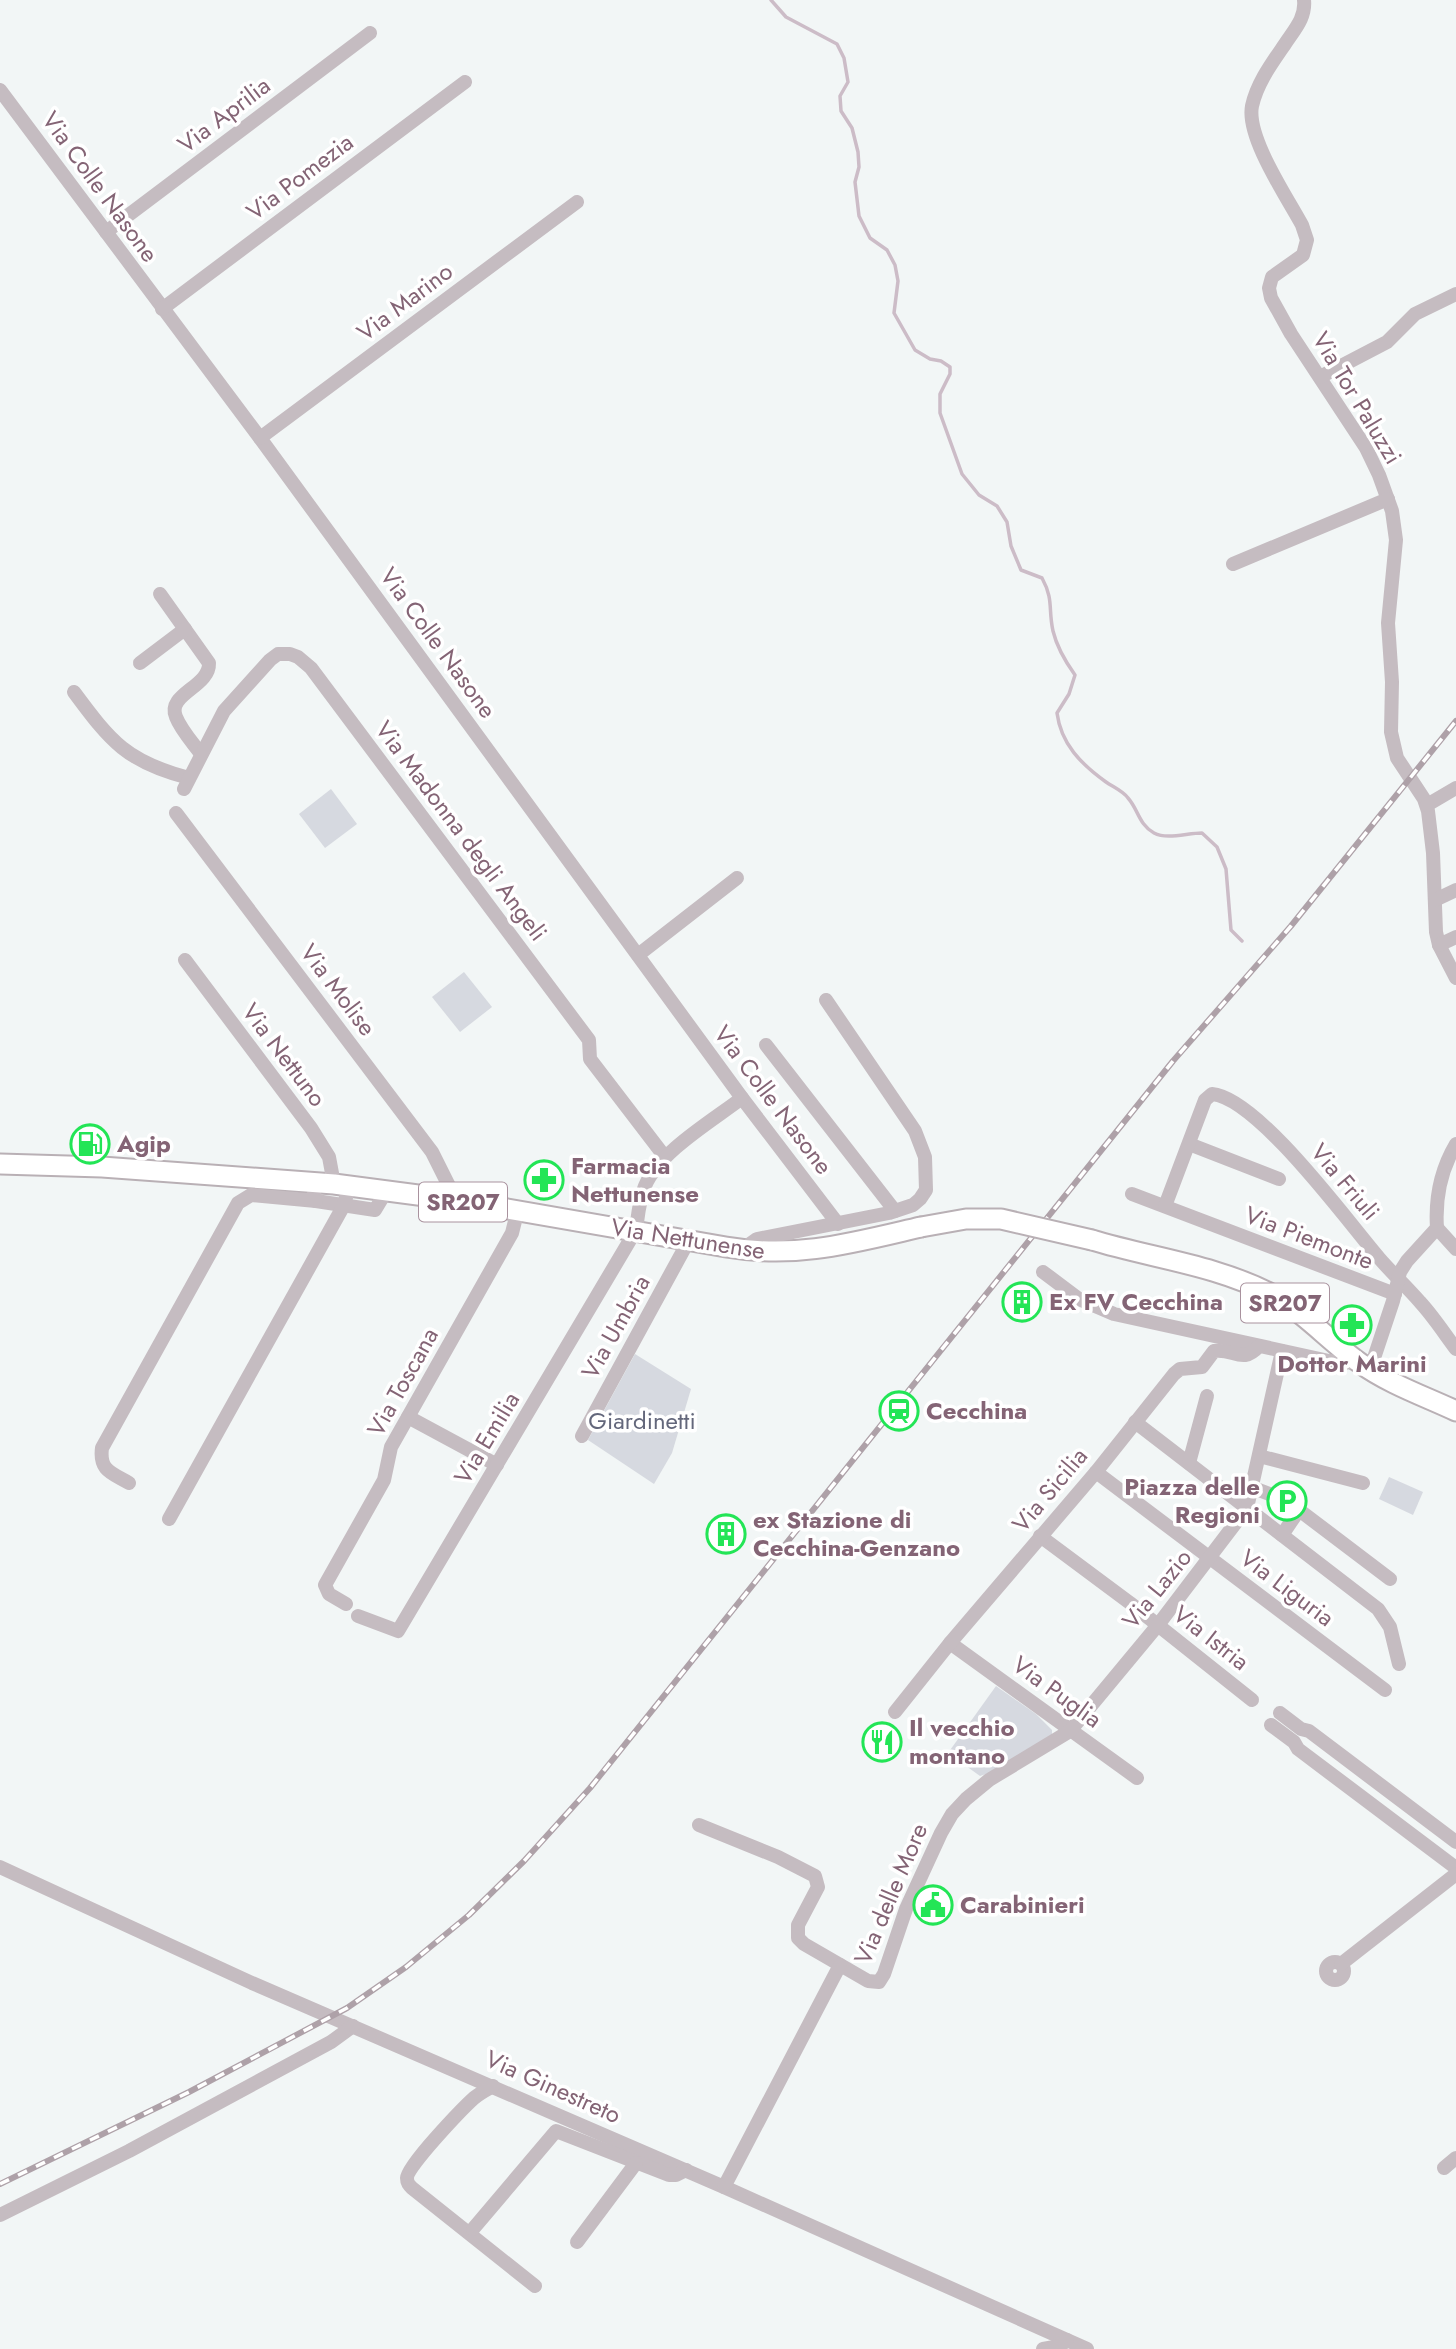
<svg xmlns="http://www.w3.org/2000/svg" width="1456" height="2349" viewBox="0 0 1456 2349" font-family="Jost,sans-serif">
  <rect width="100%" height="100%" fill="#f2f6f6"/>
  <g fill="#d6d9e0">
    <path d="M 331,789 L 357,824 L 325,848 L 299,814 Z"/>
    <path d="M 464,972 L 492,1007 L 460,1032 L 432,997 Z"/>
    <path d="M 635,1354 L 691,1389 L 672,1453 L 654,1484 L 588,1440 Z"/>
    <path d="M 1389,1477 L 1423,1492 L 1413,1515 L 1379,1499 Z"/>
    <path d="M 996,1686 L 1036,1714 L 1052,1730 L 1052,1736 L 992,1772 L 980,1776 L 948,1753 Z"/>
  </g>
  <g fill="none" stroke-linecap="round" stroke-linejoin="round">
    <path stroke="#ccbcc7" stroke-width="3.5" d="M 771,0 L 786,17 L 837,44 L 844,58 L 848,82 L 840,96 L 841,111 L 852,128 L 858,152 L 859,167 L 855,182 L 859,216 L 870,238 L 887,250 L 895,265 L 898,281 L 894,313 L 915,350 L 930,359 L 941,361 L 950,367 L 950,374 L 940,394 L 940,413 L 962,474 L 979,495 L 997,506 L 1007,522 L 1011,546 L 1021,570 L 1042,578 C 1054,600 1048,609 1053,631 C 1057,648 1065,661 1075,675 L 1069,694 L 1057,713 C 1061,744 1081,764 1106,782 C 1113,787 1123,791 1128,798 C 1138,809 1139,825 1154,833 C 1167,840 1187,833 1202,833 L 1217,847 L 1226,869 L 1231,930 L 1242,941"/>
    <g stroke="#b9b0b5" stroke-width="23">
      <g id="major">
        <path d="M 0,1164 L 102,1167 L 334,1184 L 456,1200 L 726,1247 C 797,1259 852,1243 921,1227"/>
        <path d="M 1092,1240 C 1151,1258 1216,1265 1271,1294 C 1304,1312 1330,1342 1360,1363 C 1389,1384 1424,1396 1456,1411"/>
      </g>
    </g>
    <g stroke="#c5bcc1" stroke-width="14">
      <path d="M 1304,0 C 1306,18 1294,30 1285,44 C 1272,63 1257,83 1252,106 C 1246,137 1287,197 1302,225 L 1307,240 L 1303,255 L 1272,277 L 1269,288 L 1271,298 L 1291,334 L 1366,448 L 1379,475 L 1392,511 L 1396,540 L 1388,623 L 1392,682 L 1391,732 L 1397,758 L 1424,799 L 1428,811 L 1433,853 L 1436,932 L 1439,945 L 1456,978"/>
      <path d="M 0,90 L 260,438 L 742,1098 L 838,1224"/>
      <path d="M 106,232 L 370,33"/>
      <path d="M 162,309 L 465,82"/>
      <path d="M 1320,377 L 1387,342 L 1415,314 L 1456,294"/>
      <path d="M 260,438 L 577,202"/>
      <path d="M 1233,564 L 1388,499"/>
      <path d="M 160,594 L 209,663 C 210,687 166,694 176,717 C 181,730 193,743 201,754"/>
      <path d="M 140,663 L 185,629"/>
      <path d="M 74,692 C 111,742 127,762 189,778"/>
      <path d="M 184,789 L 224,711 L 270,660 L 278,654 L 290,654 L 298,657 L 311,668 L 589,1040 L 590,1059 L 665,1157"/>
      <path d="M 1427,805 L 1456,788"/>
      <path d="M 176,813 L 432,1152 L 456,1200"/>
      <path d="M 1435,900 L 1456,890"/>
      <path d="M 1439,945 L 1456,937"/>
      <path d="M 638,955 L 737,878"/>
      <path d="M 185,960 L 311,1128 L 329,1157 L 334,1184"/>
      <path d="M 766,1045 L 895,1211"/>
      <path d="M 1189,1144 L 1279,1179"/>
      <path d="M 314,1193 L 316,1201 L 375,1210 L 387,1190"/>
      <path d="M 1132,1194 L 1395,1294"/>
      <path d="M 1165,1206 L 1205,1100 L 1212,1094 C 1258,1098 1348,1222 1379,1258 C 1392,1273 1407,1287 1420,1302 C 1433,1316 1444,1333 1456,1349"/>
      <path d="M 1437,1228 L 1456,1249"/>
      <path d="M 748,1251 L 750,1244 L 757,1239 L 889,1213 L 913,1205 L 920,1199 L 926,1190 L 925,1157 L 915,1131 L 826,1000"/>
      <path d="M 1043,1272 L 1079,1299 L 1114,1314 L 1329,1361 L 1343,1363 L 1357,1361"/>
      <path d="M 1370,1370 L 1393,1301 L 1400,1272 L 1407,1261 L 1437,1228 C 1435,1198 1440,1171 1456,1144"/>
      <path d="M 408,1417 L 497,1465"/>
      <path d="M 1135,1422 L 1378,1609 L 1390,1627 L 1399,1664"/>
      <path d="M 582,1436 L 689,1240"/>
      <path d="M 1259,1456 L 1363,1483"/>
      <path d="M 1189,1463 L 1207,1396"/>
      <path d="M 1096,1472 L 1385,1690"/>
      <path d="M 129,1483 C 112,1473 99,1471 102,1448 L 238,1203 L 251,1195 L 316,1201"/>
      <path d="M 1251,1487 L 1293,1503 L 1299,1510 L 1282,1535"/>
      <path d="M 1299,1510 L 1390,1579"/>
      <path d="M 169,1519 L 344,1205 L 349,1186"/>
      <path d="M 1040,1536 L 1130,1603 L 1252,1700"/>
      <path d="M 346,1604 L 329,1594 L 325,1585 L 384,1480 L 391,1447 L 512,1233 L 515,1221 L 514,1211"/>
      <path d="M 358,1616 L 398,1631 L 636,1230 C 638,1216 639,1200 645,1186 C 659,1152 712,1121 742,1098"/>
      <path d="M 950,1643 L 1137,1778"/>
      <path d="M 895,1712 L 950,1643 L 1096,1472 L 1174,1374 L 1180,1369 L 1202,1367 L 1214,1351 C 1234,1348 1242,1365 1259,1346"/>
      <path d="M 1280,1713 L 1301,1729 L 1309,1731 L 1456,1842"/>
      <path d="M 1271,1725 L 1294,1742 L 1298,1749 L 1456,1868"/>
      <path d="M 699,1825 L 778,1857 L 815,1876 L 818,1887 L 798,1925 L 798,1938 L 804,1944 L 868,1981 L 879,1982 L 884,1974 L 906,1909 L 941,1833 L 952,1814 L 966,1799 L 989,1780 L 1070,1731 L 1158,1625 L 1247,1508 L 1282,1351"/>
      <path d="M 0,1867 L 252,1983 L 724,2187 L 1087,2349"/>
      <circle cx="1335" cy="1971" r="9"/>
      <path d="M 1341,1964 L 1456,1874"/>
      <path d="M 493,2086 C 486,2090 480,2093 474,2098 C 463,2108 407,2166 407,2178 C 407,2183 409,2185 412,2188 L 535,2286"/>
      <path d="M 1444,2168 L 1456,2158"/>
      <path d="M 724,2187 L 840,1965"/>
      <path d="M 0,2215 L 129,2151 L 331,2042 L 353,2026"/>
      <path d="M 473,2229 L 556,2131 L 669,2175 L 676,2175 L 686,2170"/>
      <path d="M 577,2242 L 636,2163"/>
      <path d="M 1043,2349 L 1060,2346 L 1067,2340"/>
    </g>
    <use href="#major" stroke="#fff" stroke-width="19"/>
    <g stroke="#aea1a8" stroke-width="6">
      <path id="rail" d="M 0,2184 L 189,2092 L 347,2008 L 406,1967 L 469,1915 L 524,1861 L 590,1788 L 1173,1061 L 1291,926 L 1456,721"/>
    </g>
    <use href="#rail" stroke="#fff" stroke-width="3.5" stroke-dasharray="10" stroke-linecap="butt"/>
    <g stroke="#b9b0b5" stroke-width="23" stroke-linecap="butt">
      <path id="major-bridge" d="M 921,1227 L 966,1219 L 1001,1219 L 1092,1240"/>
    </g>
    <use href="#major-bridge" stroke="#fff" stroke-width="19"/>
  </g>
  <defs>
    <g id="fuel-ring" transform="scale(2.0125)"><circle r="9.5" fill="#fff" stroke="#23e556" stroke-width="1.5"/><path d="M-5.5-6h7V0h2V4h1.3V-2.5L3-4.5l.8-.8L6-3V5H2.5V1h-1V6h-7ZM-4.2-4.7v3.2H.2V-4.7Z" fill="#23e556"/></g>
    <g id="pharmacy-ring" transform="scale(2.0125)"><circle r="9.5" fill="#fff" stroke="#23e556" stroke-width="1.5"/><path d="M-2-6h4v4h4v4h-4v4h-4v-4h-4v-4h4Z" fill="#23e556"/></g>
    <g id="building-ring" transform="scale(2.0125)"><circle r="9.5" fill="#fff" stroke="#23e556" stroke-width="1.5"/><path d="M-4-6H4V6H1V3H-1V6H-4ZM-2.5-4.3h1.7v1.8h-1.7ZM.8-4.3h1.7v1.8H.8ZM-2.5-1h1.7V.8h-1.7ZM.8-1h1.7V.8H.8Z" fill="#23e556"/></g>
    <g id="station-ring" transform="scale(2.0125)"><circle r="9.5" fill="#fff" stroke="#23e556" stroke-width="1.5"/><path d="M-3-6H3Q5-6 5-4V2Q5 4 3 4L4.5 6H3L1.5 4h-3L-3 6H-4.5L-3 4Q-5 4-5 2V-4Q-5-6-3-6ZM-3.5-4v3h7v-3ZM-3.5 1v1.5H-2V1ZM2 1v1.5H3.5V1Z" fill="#23e556"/></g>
    <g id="parking-ring" transform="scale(2.0125)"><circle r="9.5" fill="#fff" stroke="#23e556" stroke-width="1.5"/><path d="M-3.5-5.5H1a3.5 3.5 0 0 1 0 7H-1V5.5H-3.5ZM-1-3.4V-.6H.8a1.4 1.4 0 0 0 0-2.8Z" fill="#23e556"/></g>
    <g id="restaurant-ring" transform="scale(2.0125)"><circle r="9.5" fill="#fff" stroke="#23e556" stroke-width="1.5"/><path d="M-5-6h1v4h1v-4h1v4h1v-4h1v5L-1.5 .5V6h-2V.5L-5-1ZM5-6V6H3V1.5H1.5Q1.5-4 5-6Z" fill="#23e556"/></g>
    <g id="civic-ring" transform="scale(2.0125)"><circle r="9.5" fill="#fff" stroke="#23e556" stroke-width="1.5"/><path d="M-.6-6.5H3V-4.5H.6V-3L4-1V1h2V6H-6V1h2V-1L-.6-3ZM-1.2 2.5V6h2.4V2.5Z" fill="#23e556"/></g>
  </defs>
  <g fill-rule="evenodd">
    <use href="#fuel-ring" x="90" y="1144"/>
    <use href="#pharmacy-ring" x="544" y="1180"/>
    <use href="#building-ring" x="1022" y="1302"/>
    <use href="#pharmacy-ring" x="1352" y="1325"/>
    <use href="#station-ring" x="899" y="1411"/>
    <use href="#parking-ring" x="1287" y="1501"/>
    <use href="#building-ring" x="726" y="1534"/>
    <use href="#restaurant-ring" x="882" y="1742"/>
    <use href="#civic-ring" x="933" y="1905"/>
  </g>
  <g text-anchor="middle" stroke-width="7" stroke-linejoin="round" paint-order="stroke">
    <g fill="#fff" stroke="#a9929e" stroke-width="2">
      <rect x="419" y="1182.5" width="88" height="39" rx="5"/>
      <rect x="1241" y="1283.5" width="88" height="39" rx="5"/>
    </g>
    <g font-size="23" font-weight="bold" fill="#846475">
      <text x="463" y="1210">SR207</text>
      <text x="1285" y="1311">SR207</text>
    </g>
    <g font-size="24" fill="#846475" stroke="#fff">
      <text transform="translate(224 115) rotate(-37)" y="8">Via Aprilia</text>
      <text transform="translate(300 177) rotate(-37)" y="8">Via Pomezia</text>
      <text transform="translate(100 187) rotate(54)" y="8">Via Colle Nasone</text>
      <text transform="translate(405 302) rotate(-37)" y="8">Via Marino</text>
      <text transform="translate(1357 398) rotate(59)" y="8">Via Tor Paluzzi</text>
      <text transform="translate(438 643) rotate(54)" y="8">Via Colle Nasone</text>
      <text transform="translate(461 831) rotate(53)" y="8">Via Madonna degli Angeli</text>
      <text transform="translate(338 990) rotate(53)" y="8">Via Molise</text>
      <text transform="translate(284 1055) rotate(53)" y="8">Via Nettuno</text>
      <text transform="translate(773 1100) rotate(53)" y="8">Via Colle Nasone</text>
      <text transform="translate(1345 1182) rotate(50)" y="8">Via Friuli</text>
      <text transform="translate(1309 1238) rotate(21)" y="8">Via Piemonte</text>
      <text transform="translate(688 1239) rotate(9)" y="8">Via Nettunense</text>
      <text transform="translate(616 1327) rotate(-61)" y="8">Via Umbria</text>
      <text transform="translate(403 1382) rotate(-61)" y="8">Via Toscana</text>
      <text transform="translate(487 1438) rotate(-59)" y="8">Via Emilia</text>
      <text transform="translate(1050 1490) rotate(-50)" y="8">Via Sicilia</text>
      <text transform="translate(1287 1588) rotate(37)" y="8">Via Liguria</text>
      <text transform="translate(1157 1589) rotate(-51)" y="8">Via Lazio</text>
      <text transform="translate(1211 1638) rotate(38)" y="8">Via Istria</text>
      <text transform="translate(1057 1692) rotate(36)" y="8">Via Puglia</text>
      <text transform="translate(891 1894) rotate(-67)" y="8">Via delle More</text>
      <text transform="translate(553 2087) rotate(24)" y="8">Via Ginestreto</text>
    </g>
    <g font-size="24" font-weight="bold" fill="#846475" stroke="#fff" text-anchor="start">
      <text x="117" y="1152">Agip</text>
      <text x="571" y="1174">Farmacia<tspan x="571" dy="28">Nettunense</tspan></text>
      <text x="1049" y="1310">Ex FV Cecchina</text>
      <text x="1352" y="1372" text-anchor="middle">Dottor Marini</text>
      <text x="926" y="1419">Cecchina</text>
      <text x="1260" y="1495" text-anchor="end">Piazza delle<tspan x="1260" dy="28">Regioni</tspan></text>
      <text x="753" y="1528">ex Stazione di<tspan x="753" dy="28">Cecchina-Genzano</tspan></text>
      <text x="909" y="1736">Il vecchio<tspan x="909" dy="28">montano</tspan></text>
      <text x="960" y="1913">Carabinieri</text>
    </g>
    <g font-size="24" fill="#63677b" stroke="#fff">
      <text x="642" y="1429">Giardinetti</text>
    </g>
  </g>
</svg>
